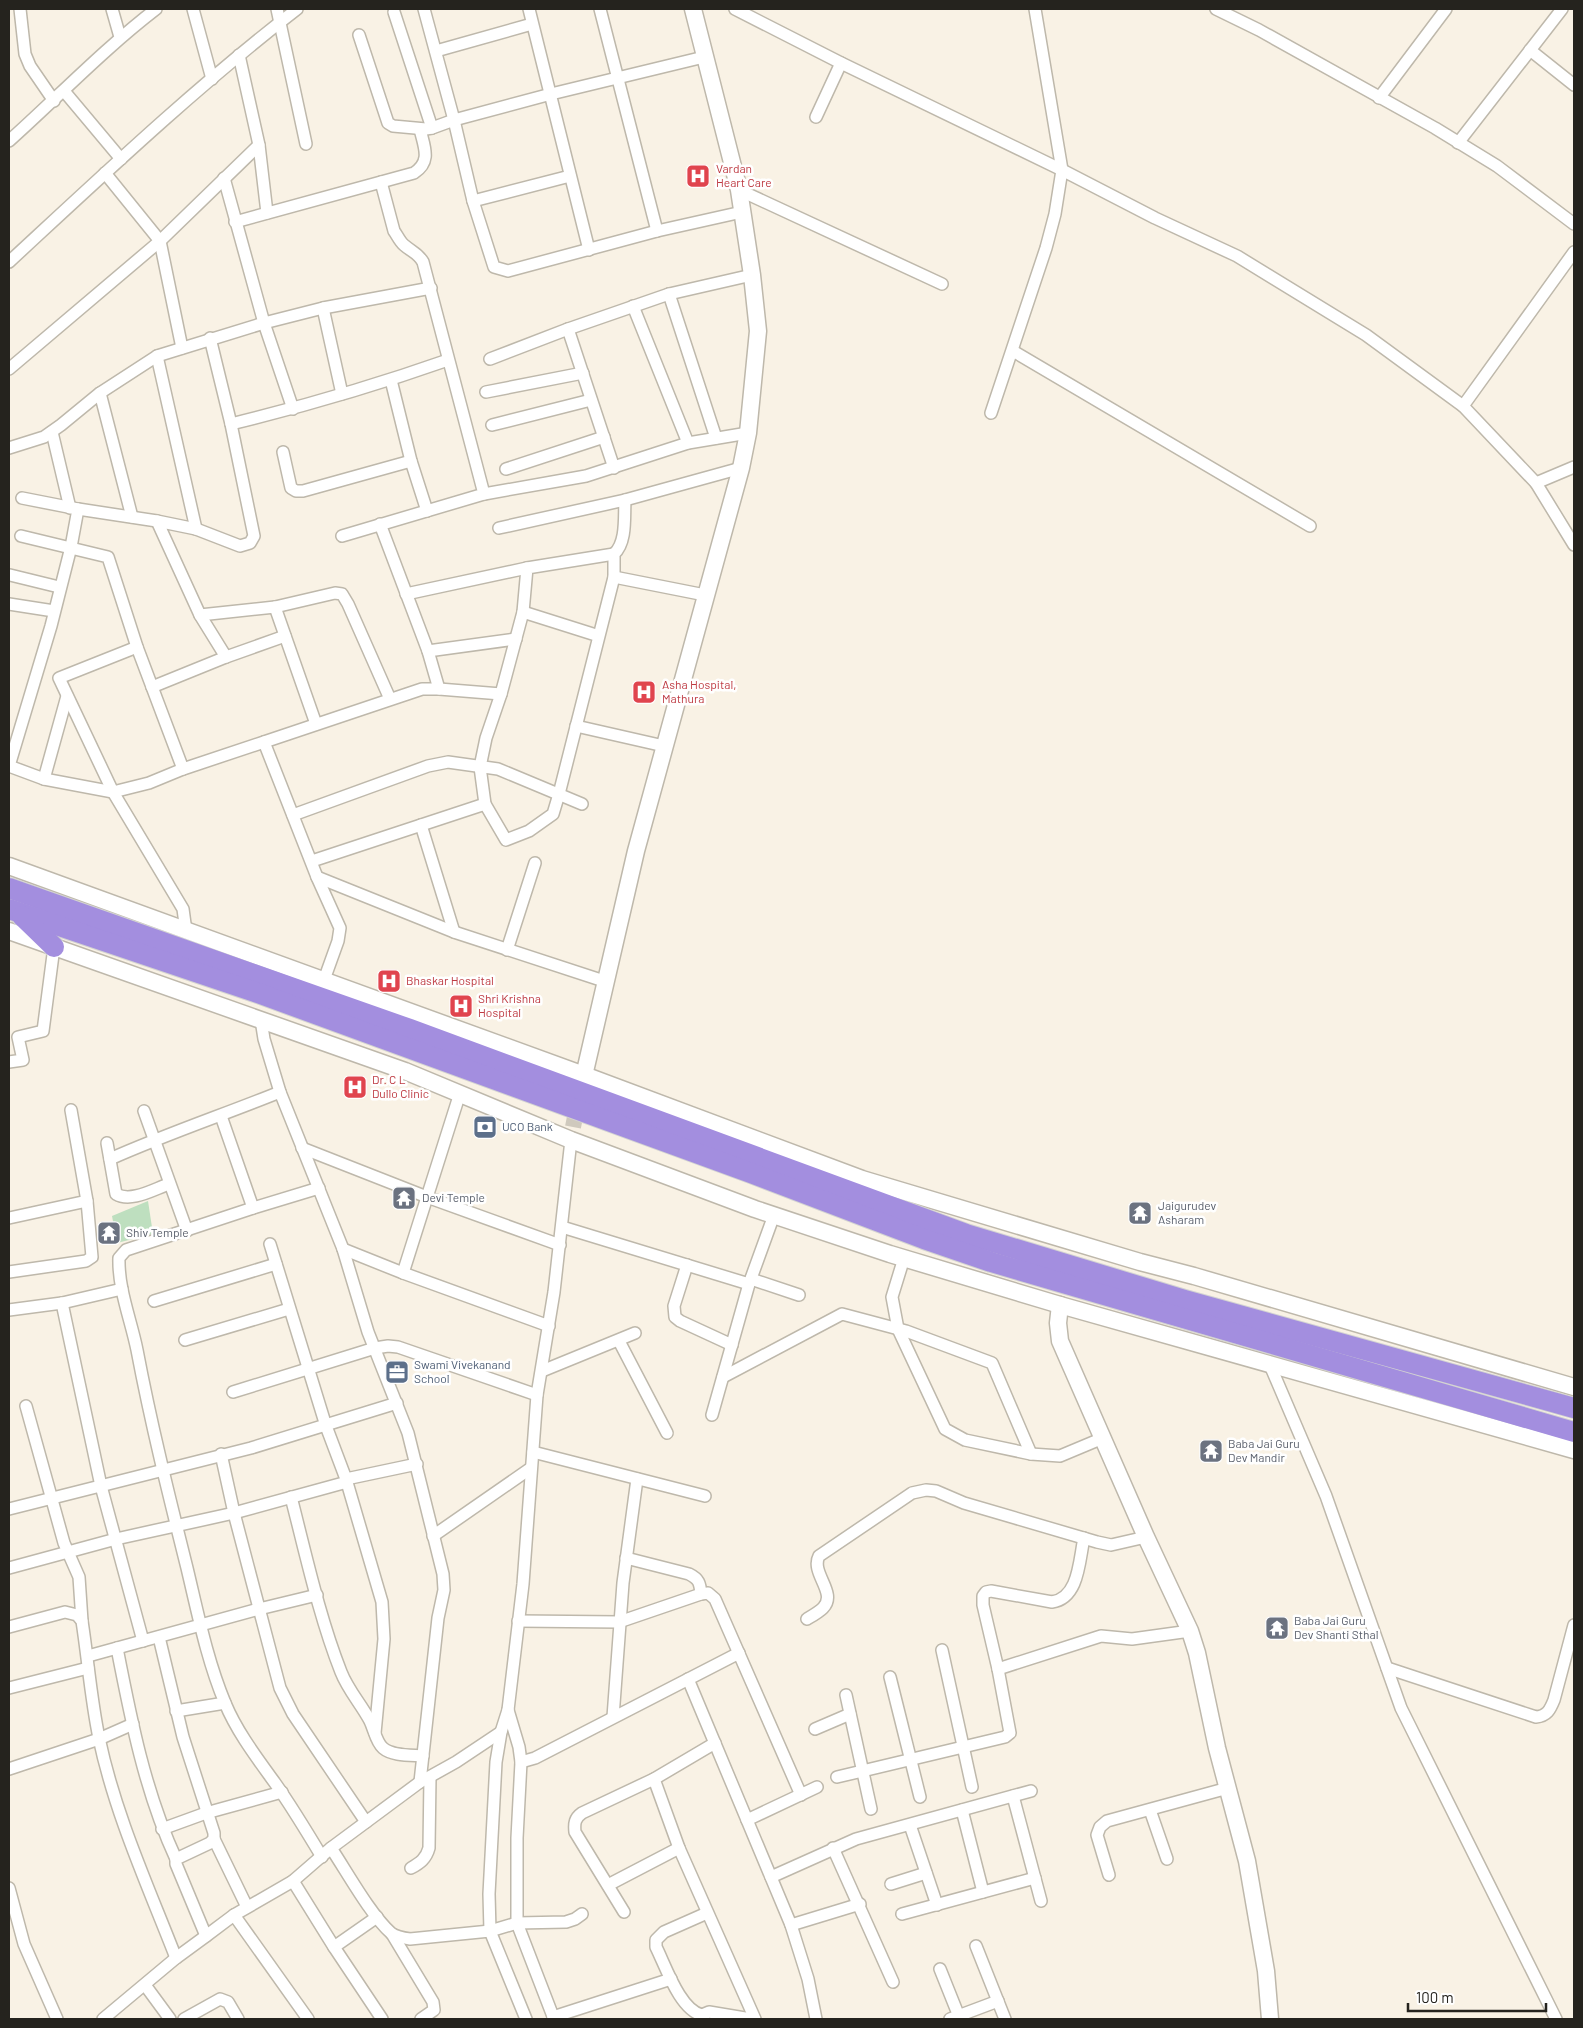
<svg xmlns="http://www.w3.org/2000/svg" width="1583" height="2028" viewBox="0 0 1583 2028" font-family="Barlow,sans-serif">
  <rect width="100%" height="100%" fill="#f9f2e5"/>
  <path fill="#bedfbf" d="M 148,1201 L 153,1234 L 117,1243 L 112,1216 Z"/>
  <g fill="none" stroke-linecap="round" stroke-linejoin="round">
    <path stroke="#cfc9bd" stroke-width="16" stroke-dasharray="16 8" stroke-linecap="butt" d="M 573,1127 L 579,1097"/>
    <g stroke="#beb8ab" stroke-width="14">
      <g id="street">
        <path d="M 20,9 L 25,54 L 30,66 L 54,101"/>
        <path d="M 112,9 L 120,37"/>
        <path d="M 193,9 L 212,79"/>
        <path d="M 277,9 L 306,144"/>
        <path d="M 424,9 L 454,120 L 473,201 L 494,267 L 508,271 L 657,231 L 742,212"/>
        <path d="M 529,9 L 589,250"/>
        <path d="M 600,9 L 657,231"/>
        <path d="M 735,9 L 841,63 L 1062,170 L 1155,218 L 1237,256 L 1366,335 L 1463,406 L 1536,483 L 1574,545"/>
        <path d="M 1216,9 L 1259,30 L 1435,128 L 1497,166 L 1574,224"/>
        <path d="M 394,12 L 432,128"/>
        <path d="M 359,35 L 388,123 L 393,126 L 426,129 L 432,128 L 454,120 L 551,94 L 704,57"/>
        <path d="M 1530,50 L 1574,85"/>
        <path d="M 436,51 L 532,24"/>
        <path d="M 239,55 L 259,145 L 267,213"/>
        <path d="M 64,91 L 121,159"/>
        <path d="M 1379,98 L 1446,9"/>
        <path d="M 816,117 L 841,63"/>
        <path d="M 9,141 C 58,97 104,49 156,9"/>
        <path d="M 1458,143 L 1562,9"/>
        <path d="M 105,173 L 160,241 L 182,348"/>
        <path d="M 224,178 L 264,323 L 293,409"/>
        <path d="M 739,190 L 942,284"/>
        <path d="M 473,201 L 570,176"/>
        <path d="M 235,222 L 414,173 C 432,161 424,147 420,129"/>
        <path d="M 9,262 C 103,175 196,87 297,9"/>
        <path d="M 669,294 L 716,438"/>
        <path d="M 633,306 L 688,443"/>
        <path d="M 323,308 L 342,394"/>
        <path d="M 568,329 L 614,468"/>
        <path d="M 210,338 L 231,424 L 254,536 L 250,543 L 240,546 L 196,529 L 157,521 L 200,615 L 226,657"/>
        <path d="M 1013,351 L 1310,526"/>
        <path d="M 157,356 L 196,529"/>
        <path d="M 490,359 L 568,329 L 669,294 L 752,275"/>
        <path d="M 9,369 L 160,241 L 259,145"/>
        <path d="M 391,380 L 411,461 L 427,511"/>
        <path d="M 486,392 L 583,373"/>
        <path d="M 100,393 L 132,517"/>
        <path d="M 1463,406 L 1574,252"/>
        <path d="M 991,413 L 1046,248 L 1055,214 L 1062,170 L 1035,9"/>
        <path d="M 231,424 C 305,406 377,385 448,360"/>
        <path d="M 492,425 L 591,400"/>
        <path d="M 52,432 L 70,508"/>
        <path d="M 9,448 L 44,437 L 61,425 L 100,393 L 157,356 L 264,323 L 323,308 L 431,288"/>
        <path d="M 283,452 L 291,488 L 296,491 L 303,491 L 411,461"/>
        <path d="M 506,469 L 604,437"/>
        <path d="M 1536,483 L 1574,467"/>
        <path d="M 484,494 L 586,476 L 688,443 L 748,433"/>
        <path d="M 22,498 L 78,509 L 157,521"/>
        <path d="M 380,524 L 428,651 L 439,689"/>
        <path d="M 499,528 L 625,500 L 741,468"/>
        <path d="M 21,536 L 108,557 L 137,647 L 183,769"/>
        <path d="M 342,536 L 484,494 L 423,262 C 418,253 412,252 404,245 C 400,242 397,235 394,231 L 381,182"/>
        <path d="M 10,575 L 59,587"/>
        <path d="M 614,577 L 705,595"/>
        <path d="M 406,594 L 527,568"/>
        <path d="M 9,604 L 54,611"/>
        <path d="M 275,607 L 316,724"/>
        <path d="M 523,612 L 527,568 L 614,554"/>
        <path d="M 200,615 L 275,607 L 335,593 L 342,594 L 348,604 L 390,699"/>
        <path d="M 599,636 L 523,612 L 501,694 L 486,738 L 480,767 L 485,804 L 506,840 L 529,831 L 553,814 L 559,794 L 614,577 L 614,554 C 627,542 624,517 625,500"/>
        <path d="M 137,647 L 59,678 L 113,792 L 183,909 L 186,931"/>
        <path d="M 428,651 L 516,639"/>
        <path d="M 152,687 L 226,657 L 285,636"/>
        <path d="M 576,726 L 664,746"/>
        <path d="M 9,766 L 44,779 L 113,792 L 149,783 L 183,769 L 264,742"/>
        <path d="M 9,766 L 51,626 L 71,547 L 78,509"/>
        <path d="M 44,779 L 67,696"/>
        <path d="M 293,815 L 428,766 L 448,762 L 498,769 L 582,804"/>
        <path d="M 421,825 L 454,932"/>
        <path d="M 312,861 L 485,804"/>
        <path d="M 317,877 L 454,932 L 607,982"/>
        <path d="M 507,950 L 535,863"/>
        <path d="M 324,980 L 338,941 L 340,928 L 317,877 L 264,742 L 422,689 L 439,689 L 501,694"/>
        <path d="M 261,1020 L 264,1039 L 280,1092 L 343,1249 L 368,1332 L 408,1433 L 443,1574 L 444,1590 L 438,1618 L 420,1782"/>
        <path d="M 9,1062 L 23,1060 L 18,1037 L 43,1031 L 54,947"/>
        <path d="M 144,1111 L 187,1231"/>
        <path d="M 221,1116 L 253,1208"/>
        <path d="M 107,1143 L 116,1194 C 131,1203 154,1189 169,1184"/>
        <path d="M 302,1148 L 427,1197 L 560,1245"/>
        <path d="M 110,1159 C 166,1134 223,1115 280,1092"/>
        <path d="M 319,1188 L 253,1208 L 126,1250 L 119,1258 C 118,1289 131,1320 137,1350 C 151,1424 169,1496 187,1568 C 198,1614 207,1660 225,1703 C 237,1732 257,1758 275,1783 C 292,1807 307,1832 322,1857"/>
        <path d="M 9,1218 L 87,1201"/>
        <path d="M 562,1227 L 749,1284"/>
        <path d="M 270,1244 L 326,1426 L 346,1479 L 382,1602 L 384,1639 L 375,1733"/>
        <path d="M 343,1249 L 403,1273 L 549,1326"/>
        <path d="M 904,1258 L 892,1297 L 898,1329 L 945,1429 L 965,1440 L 1031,1454 L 1060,1456 L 1103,1438"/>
        <path d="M 687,1265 L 674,1306 L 675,1317 L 680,1321 L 732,1345"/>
        <path d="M 9,1272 L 86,1261 L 92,1257 L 87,1201 L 71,1110"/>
        <path d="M 403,1273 L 460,1093"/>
        <path d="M 751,1279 L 799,1295"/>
        <path d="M 154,1301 L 276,1264"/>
        <path d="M 62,1303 L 101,1486 L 143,1641"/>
        <path d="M 9,1310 L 62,1303 L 122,1289"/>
        <path d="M 185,1340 L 289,1309"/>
        <path d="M 619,1341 L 667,1433"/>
        <path d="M 1270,1365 L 1326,1496 L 1401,1708 L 1556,2019"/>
        <path d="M 542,1371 L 635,1333"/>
        <path d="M 723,1377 L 842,1314 L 906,1331 L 992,1363 L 1031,1454"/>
        <path d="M 233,1392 L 375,1348 L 388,1346 L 398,1347 L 537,1395"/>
        <path d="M 26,1406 L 64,1543 L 79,1577 L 82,1621"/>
        <path d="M 712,1415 L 749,1284 L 774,1215"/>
        <path d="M 533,1452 L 705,1496"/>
        <path d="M 221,1454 L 234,1513 L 280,1688 L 293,1714 L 366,1822"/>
        <path d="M 346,1479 L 417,1464"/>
        <path d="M 291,1497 C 306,1555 319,1616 341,1672 C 348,1690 361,1704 370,1721 C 374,1729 376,1742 383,1748 C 392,1756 411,1755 423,1756"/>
        <path d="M 9,1509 L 251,1448 L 397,1403"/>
        <path d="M 433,1536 L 531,1468"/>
        <path d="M 626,1558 L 689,1574 C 699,1579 700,1583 701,1594"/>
        <path d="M 9,1568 L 116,1539 L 234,1513 L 347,1482"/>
        <path d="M 807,1619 C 812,1616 819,1612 823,1608 C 838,1593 810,1573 819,1556 L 912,1493 L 926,1490 L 936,1491 L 964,1503 L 1097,1542 L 1111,1545 L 1146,1537"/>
        <path d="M 518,1621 L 619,1622 L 701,1594 L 708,1593 L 715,1599 L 801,1795"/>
        <path d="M 9,1627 L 65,1612 L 77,1615 L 82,1621 C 88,1660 91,1700 99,1738 C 115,1814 148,1886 176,1958"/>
        <path d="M 159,1637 L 183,1737 L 214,1833 L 214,1839 L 210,1843 L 176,1859 L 176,1864 L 206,1936"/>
        <path d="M 117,1648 C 131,1720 145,1792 176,1859"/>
        <path d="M 942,1650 L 972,1787"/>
        <path d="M 88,1656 L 259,1609 L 317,1595"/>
        <path d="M 1387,1668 L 1536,1717 C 1547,1716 1550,1710 1554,1700 L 1574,1625"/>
        <path d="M 998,1669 L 1101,1636 L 1132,1639 L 1190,1631"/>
        <path d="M 890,1677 L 920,1797"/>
        <path d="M 688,1679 L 791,1925 L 808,1979 L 816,2019"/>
        <path d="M 9,1688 L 88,1668"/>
        <path d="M 846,1695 L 871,1809"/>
        <path d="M 508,1710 L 519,1747 L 521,1762 L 517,1838 L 517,1923 L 554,2019"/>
        <path d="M 176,1711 L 225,1703"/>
        <path d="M 613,1717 L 623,1583 L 637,1479"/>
        <path d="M 815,1729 L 850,1714"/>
        <path d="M 521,1762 L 535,1758 L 739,1653"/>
        <path d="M 9,1769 L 99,1739 L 133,1724"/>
        <path d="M 837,1777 L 1005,1737 L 1010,1733 L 998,1669 L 983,1605 L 983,1596 L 986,1592 L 991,1591 L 1052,1602 C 1079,1598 1079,1561 1084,1538"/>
        <path d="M 1013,1796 L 1041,1901"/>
        <path d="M 962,1810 L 983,1892"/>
        <path d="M 1150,1810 L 1167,1859"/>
        <path d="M 747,1820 L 817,1787"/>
        <path d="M 910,1825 L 937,1905"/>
        <path d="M 162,1829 L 206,1813 L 282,1792"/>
        <path d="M 214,1839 L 247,1907"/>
        <path d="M 331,1848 C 347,1872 370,1914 391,1933 C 396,1937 403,1938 410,1939 L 490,1931 L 517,1923 L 566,1922 L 575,1919 L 582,1914"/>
        <path d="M 679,1848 L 755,2019"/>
        <path d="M 833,1848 L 893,1982"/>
        <path d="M 411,1868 C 420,1863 426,1859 429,1848 L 430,1777"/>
        <path d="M 1109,1875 L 1097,1835 L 1100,1827 L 1107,1821 L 1228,1788"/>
        <path d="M 771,1877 L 856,1839 L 1031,1791"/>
        <path d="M 293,1881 L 334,1947"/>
        <path d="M 891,1884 L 926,1873"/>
        <path d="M 608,1885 L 679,1848 L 654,1779 L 715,1743"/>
        <path d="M 9,1888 L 24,1944 L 57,2019"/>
        <path d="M 624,1912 L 575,1832 C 574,1823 575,1818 582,1813 L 654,1779"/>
        <path d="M 902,1914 L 1035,1878"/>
        <path d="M 234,1915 L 308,2019"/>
        <path d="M 377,1917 L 334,1947 L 382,2019"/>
        <path d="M 791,1925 L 860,1904"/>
        <path d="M 392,1934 L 433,2002 L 434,2010 L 421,2019"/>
        <path d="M 976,1946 L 1005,2019"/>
        <path d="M 940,1969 L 960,2019"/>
        <path d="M 145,1985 L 170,2019"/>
        <path d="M 702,2015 C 680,2010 666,1967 656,1947 L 656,1940 L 664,1932 L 707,1913"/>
        <path d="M 553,2017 L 671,1979"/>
        <path d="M 103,2019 L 176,1958 L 206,1936 L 234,1915 L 293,1881 L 331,1848 L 420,1782 L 456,1762 L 501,1732"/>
        <path d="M 184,2019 L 220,1999 L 228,2002 L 238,2019"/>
        <path d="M 526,2019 L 490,1931 L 489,1894 L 496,1762 L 501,1732 L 508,1710 L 523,1584 L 537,1395 L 554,1292 L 571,1140"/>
        <path d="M 701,2019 L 702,2015 L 709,2012 L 751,2019"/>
        <path d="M 950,2019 L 998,2001"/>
      </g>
    </g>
    <g stroke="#beb8ab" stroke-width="19">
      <g id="secondary">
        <path d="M 9,866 L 584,1075 L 862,1179 L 1140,1262 L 1194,1276 L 1574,1387"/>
        <path d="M 9,931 L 405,1071 L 571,1140 L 755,1209 L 890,1254 L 1060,1305 L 1574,1450"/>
        <path d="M 583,1080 L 636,851 L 741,468 L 748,433 L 758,331 L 752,275 L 739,190 L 693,9"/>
        <path d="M 1060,1305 L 1058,1323 L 1060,1341 L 1146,1537 L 1190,1631 L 1197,1653 L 1217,1748 L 1247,1861 L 1266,1971 L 1270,2019"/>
      </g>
    </g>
    <g stroke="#d3d3d2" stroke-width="22">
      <g id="highway">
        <path d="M 9,888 L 410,1029 L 966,1234 L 1185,1300 L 1574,1408"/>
        <path d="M 9,909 L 255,992 L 751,1173 L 924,1239 L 991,1262 L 1574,1432"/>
        <path d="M 22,916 L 54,947"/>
      </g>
    </g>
    <use href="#street" stroke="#fff" stroke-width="11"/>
    <use href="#secondary" stroke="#fff" stroke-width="16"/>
    <use href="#highway" stroke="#a38edf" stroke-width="20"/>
  </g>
  <defs>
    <g id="hospital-square" transform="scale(1.25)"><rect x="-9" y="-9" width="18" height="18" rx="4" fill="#e0444e" stroke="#fff"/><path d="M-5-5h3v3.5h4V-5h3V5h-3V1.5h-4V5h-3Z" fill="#fff"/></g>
    <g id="bank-square" transform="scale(1.25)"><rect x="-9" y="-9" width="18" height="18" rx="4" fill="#5c6f8a" stroke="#fff"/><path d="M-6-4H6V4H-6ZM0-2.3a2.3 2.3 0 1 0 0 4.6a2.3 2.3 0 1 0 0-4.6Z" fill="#fff"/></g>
    <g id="temple-square" transform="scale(1.25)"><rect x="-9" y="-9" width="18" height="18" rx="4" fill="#6b7280" stroke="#fff"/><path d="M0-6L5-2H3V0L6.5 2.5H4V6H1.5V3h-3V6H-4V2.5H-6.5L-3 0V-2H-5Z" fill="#fff"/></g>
    <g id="office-square" transform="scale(1.25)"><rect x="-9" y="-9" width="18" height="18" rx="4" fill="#5c6f8a" stroke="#fff"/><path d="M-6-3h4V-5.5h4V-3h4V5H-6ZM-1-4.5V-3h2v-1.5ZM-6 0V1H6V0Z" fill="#fff"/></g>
  </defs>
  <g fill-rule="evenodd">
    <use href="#hospital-square" x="698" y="176"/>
    <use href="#hospital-square" x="644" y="692"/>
    <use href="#hospital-square" x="389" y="981"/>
    <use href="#hospital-square" x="461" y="1006"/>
    <use href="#hospital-square" x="355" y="1087"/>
    <use href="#bank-square" x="485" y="1127"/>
    <use href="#temple-square" x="404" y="1198"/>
    <use href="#temple-square" x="1140" y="1213"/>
    <use href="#temple-square" x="109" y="1233"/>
    <use href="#office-square" x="397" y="1372"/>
    <use href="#temple-square" x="1211" y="1451"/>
    <use href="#temple-square" x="1277" y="1628"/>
  </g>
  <g text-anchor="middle" stroke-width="5" stroke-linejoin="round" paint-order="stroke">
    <g font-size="12" fill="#be3a42" stroke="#fff" text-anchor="start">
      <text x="716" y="173">Vardan<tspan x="716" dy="14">Heart Care</tspan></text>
      <text x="662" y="689">Asha Hospital,<tspan x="662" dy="14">Mathura</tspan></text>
      <text x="406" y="985">Bhaskar Hospital</text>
      <text x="478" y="1003">Shri Krishna<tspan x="478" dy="14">Hospital</tspan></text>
      <text x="372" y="1084">Dr. C L<tspan x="372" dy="14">Dullo Clinic</tspan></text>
    </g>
    <g font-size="12" fill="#4e5e75" stroke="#fff" text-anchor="start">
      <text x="502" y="1131">UCO Bank</text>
      <text x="414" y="1369">Swami Vivekanand<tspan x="414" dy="14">School</tspan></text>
    </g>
    <g font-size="12" fill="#5b616d" stroke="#fff" text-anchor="start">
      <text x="422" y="1202">Devi Temple</text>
      <text x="1158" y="1210">Jaigurudev<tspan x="1158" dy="14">Asharam</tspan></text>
      <text x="126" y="1237">Shiv Temple</text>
      <text x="1228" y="1448">Baba Jai Guru<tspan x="1228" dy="14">Dev Mandir</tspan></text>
      <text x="1294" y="1625">Baba Jai Guru<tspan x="1294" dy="14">Dev Shanti Sthal</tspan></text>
    </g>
  </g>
  <rect width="1583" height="2028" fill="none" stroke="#25231e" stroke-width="20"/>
  <path d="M1408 2003v8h138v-8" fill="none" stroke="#25231e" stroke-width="2.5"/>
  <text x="1416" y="2003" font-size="15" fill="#25231e" stroke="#ffffff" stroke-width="4" paint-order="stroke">100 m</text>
</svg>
